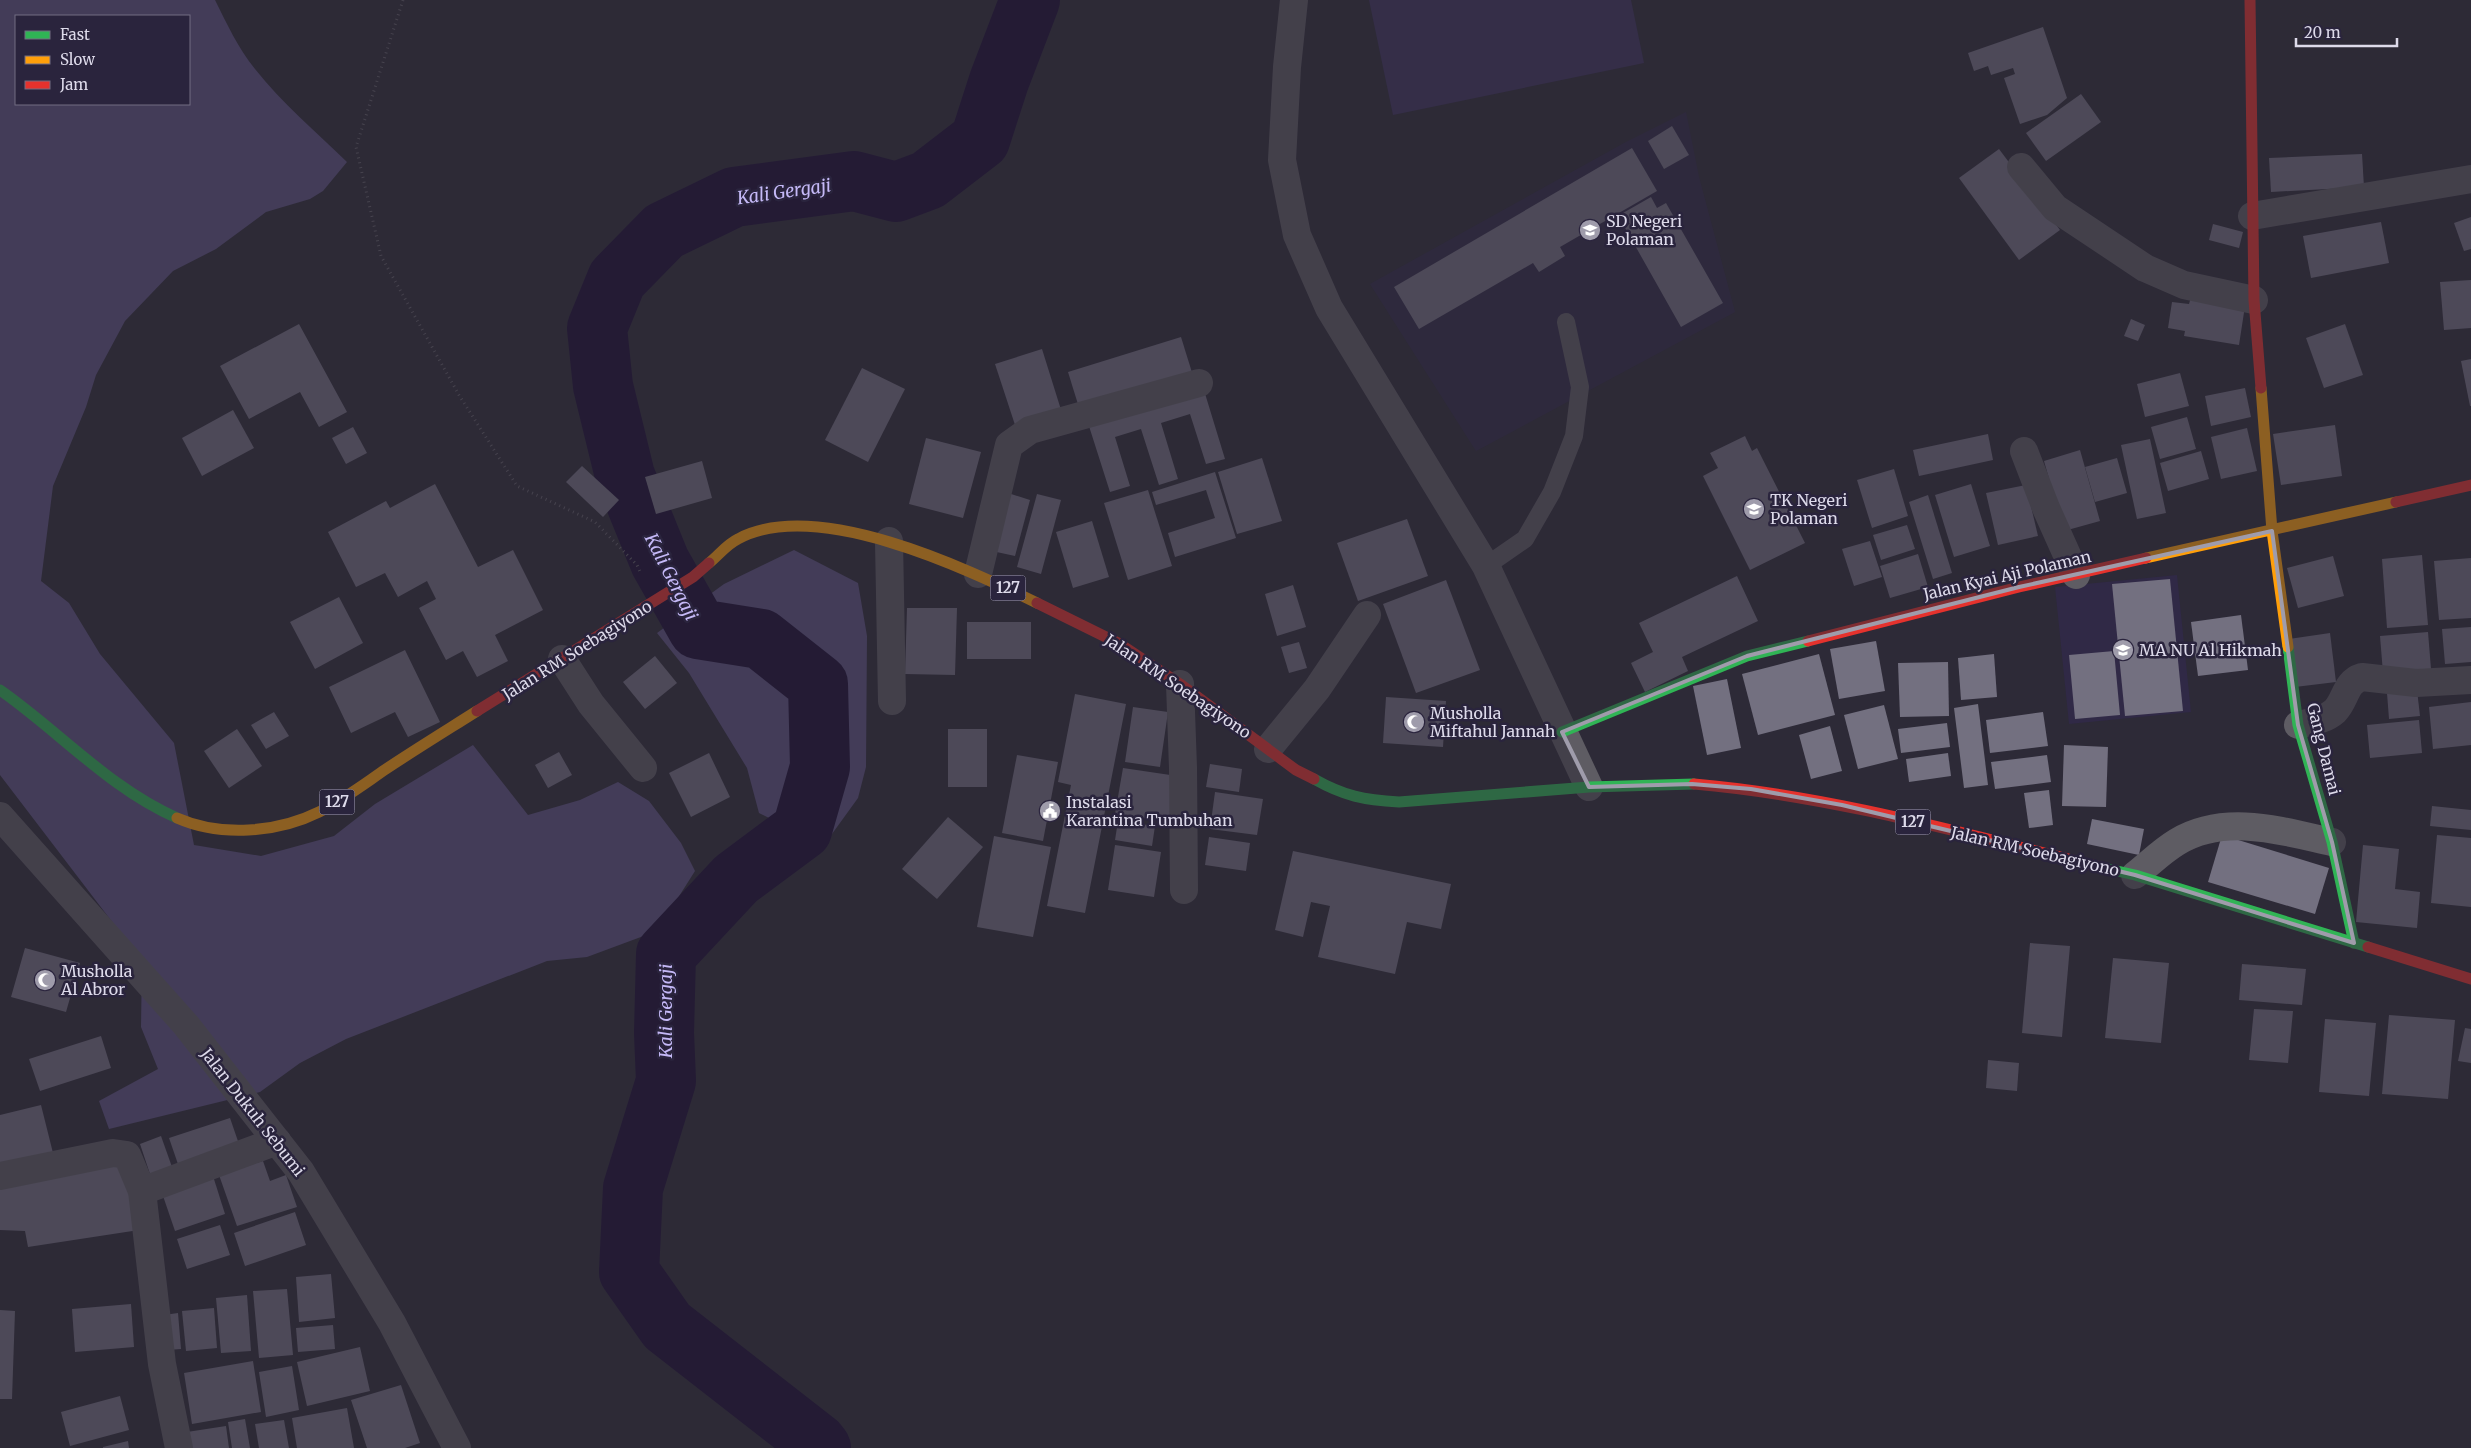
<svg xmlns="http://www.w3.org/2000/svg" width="2471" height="1448" viewBox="0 0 2471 1448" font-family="Merriweather,serif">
  <rect width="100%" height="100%" fill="#2d2a37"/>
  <g fill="#302946">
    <path d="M 1686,112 L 1699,177 L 1735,312 L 1476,451 L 1370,284 L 1626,142 Z"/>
    <path d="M 2177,575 L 2191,712 L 2069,724 L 2055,587 Z"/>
  </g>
  <path fill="#3e345e" d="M 1369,0 L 1631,0 L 1644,63 L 1393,115 Z"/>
  <g fill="#5d5380" fill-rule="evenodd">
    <path d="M 0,0 L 215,0 C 227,24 238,48 255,69 C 282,103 316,132 347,162 L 323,191 L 310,199 L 266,212 L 216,249 L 173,271 L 125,321 L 96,375 L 86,407 L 53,486 L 41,581 L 69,603 L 100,654 L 174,743 L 194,845 L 261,856 L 334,836 L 375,804 L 473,745 L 528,815 L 580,800 L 618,782 L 649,801 L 681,843 L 695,871 L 657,931 L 587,957 L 547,961 L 346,1039 L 300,1063 L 260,1092 L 109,1129 L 99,1101 L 158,1069 L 141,1027 L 142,961 L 0,775 ZM 16,16 L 189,16 L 189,104 L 16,104 Z"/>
    <path d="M 794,550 L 858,583 L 867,636 L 866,767 L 858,798 L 824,845 L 759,813 L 747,768 L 689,673 L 657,633 L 724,584 Z"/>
  </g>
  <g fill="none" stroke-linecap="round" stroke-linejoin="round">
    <path stroke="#190a32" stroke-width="60" d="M 821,1448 L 817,1443 L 667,1326 L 629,1272 L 633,1188 L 666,1081 L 664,1033 L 666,954 L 736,879 L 802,830 L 820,767 L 818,684 L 761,639 L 698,629 L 660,562 L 625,476 L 603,386 L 597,328 L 617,279 L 664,231 L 734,197 L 854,181 L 896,192 L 928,180 L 980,140 L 999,81 L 1030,0"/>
  </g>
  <g fill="#737080">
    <path d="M 2043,27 L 2067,98 L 2047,115 L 2020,124 L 2004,78 L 2015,74 L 2013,68 L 1991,75 L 1988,66 L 1974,71 L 1968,53 Z"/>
    <path d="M 2081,94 L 2101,122 L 2046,161 L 2026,133 Z"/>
    <path d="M 1672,126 L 1689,155 L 1664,169 L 1648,141 Z"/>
    <path d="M 1632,148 L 1657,191 L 1560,247 L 1565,256 L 1539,272 L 1533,263 L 1419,329 L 1394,287 Z"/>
    <path d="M 1999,149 L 2060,230 L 2019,260 L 1959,178 Z"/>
    <path d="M 2362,154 L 2364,187 L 2271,192 L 2269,158 Z"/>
    <path d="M 1651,197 L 1657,208 L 1666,203 L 1723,303 L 1681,327 L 1624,226 L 1630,224 L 1623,213 Z"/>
    <path d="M 2471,217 L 2471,249 L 2464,251 L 2454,223 Z"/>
    <path d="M 2381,222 L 2389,263 L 2311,278 L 2303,236 Z"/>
    <path d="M 2213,224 L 2243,232 L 2239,248 L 2209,240 Z"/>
    <path d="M 2471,280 L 2471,328 L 2444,330 L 2440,282 Z"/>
    <path d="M 2191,297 L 2245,306 L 2239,345 L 2184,336 L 2185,331 L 2168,328 L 2172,302 L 2189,304 Z"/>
    <path d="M 2131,319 L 2145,325 L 2138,341 L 2124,336 Z"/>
    <path d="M 299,324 L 347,412 L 319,427 L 300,392 L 249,419 L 220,366 Z"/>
    <path d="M 2345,324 L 2363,375 L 2324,388 L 2306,338 Z"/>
    <path d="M 1181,337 L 1194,379 L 1081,414 L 1068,372 Z"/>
    <path d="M 1042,349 L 1062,413 L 1016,428 L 995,364 Z"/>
    <path d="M 2471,359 L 2471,406 L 2470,406 L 2461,361 Z"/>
    <path d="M 862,368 L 905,389 L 868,462 L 825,440 Z"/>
    <path d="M 2180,373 L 2189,406 L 2145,417 L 2137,384 Z"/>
    <path d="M 1203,387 L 1225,459 L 1206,464 L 1190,414 L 1161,423 L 1178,479 L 1159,485 L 1141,429 L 1115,437 L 1130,486 L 1110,492 L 1088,423 Z"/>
    <path d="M 2245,388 L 2251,417 L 2211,426 L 2205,396 Z"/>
    <path d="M 233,410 L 254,448 L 202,476 L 182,438 Z"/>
    <path d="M 2187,417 L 2196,449 L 2160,459 L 2151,427 Z"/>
    <path d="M 2335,425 L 2342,476 L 2281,485 L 2273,434 Z"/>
    <path d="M 353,427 L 367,453 L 346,464 L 332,438 Z"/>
    <path d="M 2247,428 L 2257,471 L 2221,479 L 2211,437 Z"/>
    <path d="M 1988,434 L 1993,460 L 1919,476 L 1913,450 Z"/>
    <path d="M 1745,436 L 1752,451 L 1757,448 L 1805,543 L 1750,570 L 1703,476 L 1718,468 L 1710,453 Z"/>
    <path d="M 926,438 L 981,452 L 963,518 L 909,504 Z"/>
    <path d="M 2150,439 L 2166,513 L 2137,519 L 2121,445 Z"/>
    <path d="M 2080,450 L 2100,521 L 2064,531 L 2044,461 Z"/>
    <path d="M 2201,451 L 2209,479 L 2168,491 L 2160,463 Z"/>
    <path d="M 1262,458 L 1282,521 L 1237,534 L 1218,472 Z"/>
    <path d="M 2117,458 L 2127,493 L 2095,502 L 2085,467 Z"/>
    <path d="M 702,461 L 712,498 L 656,514 L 645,477 Z"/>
    <path d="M 582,466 L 619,500 L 603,517 L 566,482 Z"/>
    <path d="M 1894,469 L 1908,516 L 1872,528 L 1857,480 Z"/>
    <path d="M 1215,472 L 1236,538 L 1175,557 L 1168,533 L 1215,518 L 1206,490 L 1156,505 L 1152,492 Z"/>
    <path d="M 435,484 L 478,567 L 513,550 L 543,610 L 495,635 L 508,661 L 477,677 L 463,651 L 446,660 L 419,608 L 436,599 L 427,581 L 398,597 L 385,573 L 356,587 L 328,532 L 386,501 L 390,508 Z"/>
    <path d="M 1971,484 L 1990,546 L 1954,557 L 1935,495 Z"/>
    <path d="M 2026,485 L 2038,536 L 1998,545 L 1986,493 Z"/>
    <path d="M 1148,490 L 1172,566 L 1128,580 L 1104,503 Z"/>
    <path d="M 1008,493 L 1030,500 L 1015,556 L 992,551 Z"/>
    <path d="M 1037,494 L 1061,500 L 1041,574 L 1017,567 Z"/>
    <path d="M 1928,495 L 1952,573 L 1933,579 L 1909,502 Z"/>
    <path d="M 1407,519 L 1428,576 L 1358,601 L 1337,543 Z"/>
    <path d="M 1092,521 L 1109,577 L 1073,588 L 1056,532 Z"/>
    <path d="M 1907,525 L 1915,549 L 1881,560 L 1873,535 Z"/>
    <path d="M 1870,541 L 1882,577 L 1854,586 L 1842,549 Z"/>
    <path d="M 1918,554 L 1928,587 L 1890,598 L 1880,566 Z"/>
    <path d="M 2422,555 L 2428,625 L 2387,628 L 2382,559 Z"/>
    <path d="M 2333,556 L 2344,596 L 2298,608 L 2287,568 Z"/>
    <path d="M 2471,558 L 2471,618 L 2439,620 L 2434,561 Z"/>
    <path d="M 1737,576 L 1758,621 L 1682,657 L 1688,671 L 1645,692 L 1631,663 L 1653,652 L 1639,623 Z"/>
    <path d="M 2170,579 L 2183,711 L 2125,716 L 2112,584 Z"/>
    <path d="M 1446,580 L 1480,670 L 1416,693 L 1383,604 Z"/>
    <path d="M 1293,585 L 1306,627 L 1277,636 L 1265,594 Z"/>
    <path d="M 339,597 L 363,643 L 315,669 L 290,622 Z"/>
    <path d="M 907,608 L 957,608 L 955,675 L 905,674 Z"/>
    <path d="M 2241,615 L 2248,670 L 2198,676 L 2191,622 Z"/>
    <rect x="967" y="622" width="64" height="37"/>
    <path d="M 2471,627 L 2471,662 L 2445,664 L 2442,629 Z"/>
    <path d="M 2428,632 L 2431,669 L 2383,673 L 2380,636 Z"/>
    <path d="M 2330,633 L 2336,682 L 2295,687 L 2289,639 Z"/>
    <path d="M 1876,641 L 1885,691 L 1839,699 L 1830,649 Z"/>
    <path d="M 1299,642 L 1307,668 L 1289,673 L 1281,647 Z"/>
    <path d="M 405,650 L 440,722 L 408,737 L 395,712 L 351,733 L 329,687 Z"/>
    <path d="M 2114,651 L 2120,715 L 2075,719 L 2069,655 Z"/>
    <path d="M 1819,654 L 1835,715 L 1758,735 L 1742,674 Z"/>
    <path d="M 1994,654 L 1997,697 L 1961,700 L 1958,658 Z"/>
    <path d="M 655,656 L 677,683 L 645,709 L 623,682 Z"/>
    <path d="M 1948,662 L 1949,716 L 1900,717 L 1898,663 Z"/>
    <path d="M 1727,679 L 1741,748 L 1707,755 L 1693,686 Z"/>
    <path d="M 2417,690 L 2420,716 L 2389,719 L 2387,693 Z"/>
    <path d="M 1075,694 L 1126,704 L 1085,913 L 1047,906 L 1071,785 L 1058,782 Z"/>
    <path d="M 1386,697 L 1446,701 L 1443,747 L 1383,743 Z"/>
    <path d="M 2471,702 L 2471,745 L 2433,749 L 2429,707 Z"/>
    <path d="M 1978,704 L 1988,785 L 1964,788 L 1954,708 Z"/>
    <path d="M 1884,705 L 1898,759 L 1858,769 L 1844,715 Z"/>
    <path d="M 1133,707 L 1168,712 L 1160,767 L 1125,762 Z"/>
    <path d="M 274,712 L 289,736 L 266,749 L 251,725 Z"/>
    <path d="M 2043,712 L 2048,746 L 1990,753 L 1986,720 Z"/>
    <path d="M 2419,720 L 2422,753 L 2370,758 L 2367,725 Z"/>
    <path d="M 1947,723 L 1950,747 L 1901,753 L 1898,729 Z"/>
    <path d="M 1830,726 L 1842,771 L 1811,779 L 1799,735 Z"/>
    <path d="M 237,729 L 262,766 L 229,788 L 204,751 Z"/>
    <rect x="948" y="729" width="39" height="58"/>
    <path d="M 2064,745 L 2108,747 L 2106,807 L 2062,806 Z"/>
    <path d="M 559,752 L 572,775 L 548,788 L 535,765 Z"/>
    <path d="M 709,753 L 730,797 L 691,817 L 669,773 Z"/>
    <path d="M 1948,753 L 1951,776 L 1909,782 L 1906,759 Z"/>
    <path d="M 1017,755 L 1058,762 L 1043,841 L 1002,833 Z"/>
    <path d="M 2047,755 L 2051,782 L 1995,789 L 1991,762 Z"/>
    <path d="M 1210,764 L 1242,769 L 1239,792 L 1206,787 Z"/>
    <path d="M 1123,768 L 1177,776 L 1170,822 L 1115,814 Z"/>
    <path d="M 2049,790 L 2053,825 L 2029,828 L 2024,793 Z"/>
    <path d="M 1215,792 L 1263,799 L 1257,835 L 1210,829 Z"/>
    <path d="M 2432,806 L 2471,810 L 2471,830 L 2430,826 Z"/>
    <path d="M 948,817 L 983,847 L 937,899 L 902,869 Z"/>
    <path d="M 2092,819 L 2144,829 L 2139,855 L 2087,844 Z"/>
    <path d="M 1118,821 L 1155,826 L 1152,846 L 1115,840 Z"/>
    <path d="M 2222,835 L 2329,868 L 2315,914 L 2208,882 Z"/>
    <path d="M 2437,835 L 2471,838 L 2471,907 L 2431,903 Z"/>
    <path d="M 994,836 L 1051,847 L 1033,937 L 977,927 Z"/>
    <path d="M 1209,837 L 1250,843 L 1246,871 L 1205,865 Z"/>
    <path d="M 1115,845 L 1161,852 L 1154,897 L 1108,890 Z"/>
    <path d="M 2363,845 L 2399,849 L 2395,889 L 2420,892 L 2417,928 L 2356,922 Z"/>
    <path d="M 1293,851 L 1451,884 L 1441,929 L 1407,922 L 1395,974 L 1318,957 L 1330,906 L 1311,902 L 1303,937 L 1275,930 Z"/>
    <path d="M 2030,943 L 2070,946 L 2062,1037 L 2022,1033 Z"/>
    <path d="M 25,948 L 80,963 L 66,1012 L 11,997 Z"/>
    <path d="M 2113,958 L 2169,963 L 2161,1043 L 2105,1038 Z"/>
    <path d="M 2242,964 L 2306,969 L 2302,1005 L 2239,1000 Z"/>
    <path d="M 2254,1009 L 2293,1011 L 2288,1063 L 2249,1060 Z"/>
    <path d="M 2389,1015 L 2455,1020 L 2448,1099 L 2382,1094 Z"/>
    <path d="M 2325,1019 L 2376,1023 L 2369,1096 L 2319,1092 Z"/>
    <path d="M 2465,1028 L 2471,1029 L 2471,1063 L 2458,1061 Z"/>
    <path d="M 101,1036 L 111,1068 L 40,1091 L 29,1059 Z"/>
    <path d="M 1988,1060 L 2019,1063 L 2017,1091 L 1986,1088 Z"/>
    <path d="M 41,1105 L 54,1157 L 0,1170 L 0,1115 Z"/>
    <path d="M 230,1118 L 240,1147 L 179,1167 L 169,1138 Z"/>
    <path d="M 161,1136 L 172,1167 L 150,1174 L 140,1144 Z"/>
    <path d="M 121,1156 L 139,1230 L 28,1247 L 25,1231 L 0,1230 L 0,1186 Z"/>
    <path d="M 263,1161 L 270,1181 L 286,1175 L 297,1207 L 237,1226 L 219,1175 Z"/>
    <path d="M 213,1176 L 225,1214 L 175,1231 L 162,1193 Z"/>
    <path d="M 295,1212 L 306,1245 L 245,1266 L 234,1233 Z"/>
    <path d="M 220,1225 L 230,1255 L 187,1269 L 177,1239 Z"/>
    <path d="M 331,1274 L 335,1318 L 299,1322 L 296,1277 Z"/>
    <path d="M 287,1289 L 293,1355 L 259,1358 L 253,1291 Z"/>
    <path d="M 247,1295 L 251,1351 L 221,1353 L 216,1298 Z"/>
    <path d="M 131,1304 L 134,1347 L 75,1352 L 72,1309 Z"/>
    <path d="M 214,1308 L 217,1348 L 186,1351 L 182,1311 Z"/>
    <path d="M 0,1310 L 15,1311 L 12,1399 L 0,1399 Z"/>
    <path d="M 178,1313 L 181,1349 L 167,1350 L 164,1315 Z"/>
    <path d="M 333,1325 L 335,1349 L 298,1352 L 296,1328 Z"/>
    <path d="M 360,1347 L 370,1391 L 307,1406 L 297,1362 Z"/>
    <path d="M 253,1361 L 261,1412 L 192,1424 L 184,1373 Z"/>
    <path d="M 292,1366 L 299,1410 L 266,1417 L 259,1372 Z"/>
    <path d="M 401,1385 L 420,1443 L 405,1448 L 367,1448 L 351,1400 Z"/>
    <path d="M 120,1396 L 129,1430 L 70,1446 L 61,1412 Z"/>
    <path d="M 347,1408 L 354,1448 L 297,1448 L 292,1418 Z"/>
    <path d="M 245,1419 L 250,1448 L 232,1448 L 228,1422 Z"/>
    <path d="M 284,1420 L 289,1448 L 259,1448 L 255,1424 Z"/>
    <path d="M 226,1426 L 229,1448 L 190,1448 L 187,1432 Z"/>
    <path d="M 128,1441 L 129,1448 L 103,1448 L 103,1447 Z"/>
  </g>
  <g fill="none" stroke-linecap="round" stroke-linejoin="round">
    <path stroke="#636168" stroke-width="3" stroke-dasharray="1 4" stroke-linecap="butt" d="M 403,0 L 356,147 L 381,256 L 459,395 L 517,486 L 595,522 L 637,565 L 641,574"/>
    <path stroke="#5e5c63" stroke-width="18" d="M 1486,566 L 1525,539 L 1552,492 L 1574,436 L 1580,387 L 1566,322"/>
    <g stroke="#5e5c63" stroke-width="28">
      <path d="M 1294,0 L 1287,67 L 1282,160 L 1297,235 L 1329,308 L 1486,566 L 1589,787"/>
      <path d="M 2021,167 L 2055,208 L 2145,268 L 2184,285 L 2254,300"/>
      <path d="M 2252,216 L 2471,179"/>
      <path d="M 2024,451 L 2046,508 L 2076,575"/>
      <path d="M 889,541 L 892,701"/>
      <path d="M 978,574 L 1009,445 L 1030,430 L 1199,383"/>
      <path d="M 562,659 L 591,704 L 643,768"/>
      <path d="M 1180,684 L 1183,768 L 1184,890"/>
      <path d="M 2298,725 C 2311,722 2325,720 2335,711 C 2346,700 2345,682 2362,677 L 2416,683 L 2471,680"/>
      <path d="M 1268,749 L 1317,689 L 1367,615"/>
      <path d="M 0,816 L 186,1025 L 301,1172 L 392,1323 L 457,1448"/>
      <path d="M 2135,875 C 2149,864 2162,851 2177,842 C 2225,813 2282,831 2332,842"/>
      <path d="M 0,1176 L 113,1153 L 127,1155 L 142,1191 L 162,1364 L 179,1448"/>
      <path d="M 142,1191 L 277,1141"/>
    </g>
    <g stroke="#30b455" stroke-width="11">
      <path d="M 2288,647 L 2298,725 L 2332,842 L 2354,943"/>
      <path d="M 0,690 C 60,732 109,788 177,818"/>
      <path d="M 1562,732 L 1747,656 L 1808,641"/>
      <path d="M 1314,779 C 1344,796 1364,800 1399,802 L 1589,787 L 1694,784"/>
      <path d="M 2104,868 L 2135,875 L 2368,947"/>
    </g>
    <g stroke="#ff9f0a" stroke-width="11">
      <path d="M 2261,388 L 2272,531 L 2288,647"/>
      <path d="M 2146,558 L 2396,502"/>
      <path d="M 709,563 C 718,556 727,544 738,539 C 816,497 965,568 1037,603"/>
      <path d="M 177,818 C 220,837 277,833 319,812 C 343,800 364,784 386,769 C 416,749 447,730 477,711"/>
    </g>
    <g stroke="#e5322d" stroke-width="11">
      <path d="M 2250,0 L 2254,300 L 2261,388"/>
      <path d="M 2396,502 L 2471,485"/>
      <path d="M 1037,603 L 1120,644 L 1180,684 L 1296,770 L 1314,779"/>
      <path d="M 1808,641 L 2019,587 L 2146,558"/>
      <path d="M 477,711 L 693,577 L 709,563"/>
      <path d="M 1694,784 C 1833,796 1969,835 2104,868"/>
      <path d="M 2368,947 L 2471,979"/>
    </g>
  </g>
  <path d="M0 0H2471V1448H0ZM 2272,531 L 2298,725 L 2332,842 L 2354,943 L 2135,875 L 1842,805 L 1751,789 L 1692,784 L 1589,787 L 1562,732 L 1747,656 L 2019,587 Z" fill="#2d2a37" fill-opacity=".55" fill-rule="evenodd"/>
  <path fill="none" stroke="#9f9cab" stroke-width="4" stroke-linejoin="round" d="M 2272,531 L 2298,725 L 2332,842 L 2354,943 L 2135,875 L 1842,805 L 1751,789 L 1692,784 L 1589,787 L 1562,732 L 1747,656 L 2019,587 Z"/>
  <defs>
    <g id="school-disc" transform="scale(1.125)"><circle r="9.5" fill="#9f9cab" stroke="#2a243d"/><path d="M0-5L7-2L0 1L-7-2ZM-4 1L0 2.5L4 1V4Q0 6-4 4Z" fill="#fff"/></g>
    <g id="mosque-disc" transform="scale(1.125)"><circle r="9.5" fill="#9f9cab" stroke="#2a243d"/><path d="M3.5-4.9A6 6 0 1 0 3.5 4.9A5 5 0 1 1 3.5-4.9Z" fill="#fff"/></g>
    <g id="civic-disc" transform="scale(1.125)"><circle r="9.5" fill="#9f9cab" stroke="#2a243d"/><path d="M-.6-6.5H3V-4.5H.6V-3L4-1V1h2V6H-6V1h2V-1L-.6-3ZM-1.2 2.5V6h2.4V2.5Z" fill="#fff"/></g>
  </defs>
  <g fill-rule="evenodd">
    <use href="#school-disc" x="1590" y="230"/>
    <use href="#school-disc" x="1754" y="509"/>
    <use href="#school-disc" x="2123" y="650"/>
    <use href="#mosque-disc" x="1414" y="722"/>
    <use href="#civic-disc" x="1050" y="811"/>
    <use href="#mosque-disc" x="45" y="980"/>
  </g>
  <g text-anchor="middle" stroke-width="5" stroke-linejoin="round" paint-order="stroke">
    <g fill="#2a243d" stroke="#a7a3b6" stroke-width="1">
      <rect x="990.5" y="575.5" width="35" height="25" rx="4"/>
      <rect x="319.5" y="789.5" width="35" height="25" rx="4"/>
      <rect x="1895.5" y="809.5" width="35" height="25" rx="4"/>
    </g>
    <g font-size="15" font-weight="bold" fill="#dddaea">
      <text x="1008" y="593">127</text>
      <text x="337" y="807">127</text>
      <text x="1913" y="827">127</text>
    </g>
    <g font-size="16" fill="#dddaea" stroke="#2a243d" text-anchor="start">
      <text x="1606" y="227">SD Negeri<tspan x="1606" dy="18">Polaman</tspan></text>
      <text x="1770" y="506">TK Negeri<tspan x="1770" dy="18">Polaman</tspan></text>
      <text x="2139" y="656">MA NU Al Hikmah</text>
      <text x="1430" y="719">Musholla<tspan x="1430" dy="18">Miftahul Jannah</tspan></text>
      <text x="1066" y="808">Instalasi<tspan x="1066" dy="18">Karantina Tumbuhan</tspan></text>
      <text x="61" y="977">Musholla<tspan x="61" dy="18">Al Abror</tspan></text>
    </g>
    <g font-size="16" fill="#dddaea" stroke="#2a243d">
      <text transform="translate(2007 575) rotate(-13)" y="6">Jalan Kyai Aji Polaman</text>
      <text transform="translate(577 650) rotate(-32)" y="6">Jalan RM Soebagiyono</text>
      <text transform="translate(1178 686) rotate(34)" y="6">Jalan RM Soebagiyono</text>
      <text transform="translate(2324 749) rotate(76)" y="6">Gang Damai</text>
      <text transform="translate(2035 851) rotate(13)" y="6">Jalan RM Soebagiyono</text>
      <text transform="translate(253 1112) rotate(52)" y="6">Jalan Dukuh Sebumi</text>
    </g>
    <g font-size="18" font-style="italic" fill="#c5b9f7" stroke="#2a243d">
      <text transform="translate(784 192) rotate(-8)" y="6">Kali Gergaji</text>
      <text transform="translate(671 577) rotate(63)" y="6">Kali Gergaji</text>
      <text transform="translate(666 1011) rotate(-90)" y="6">Kali Gergaji</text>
    </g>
  </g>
  <rect x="15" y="15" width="175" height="90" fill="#2a243d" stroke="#726d82"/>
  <rect x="25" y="31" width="25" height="8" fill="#30b455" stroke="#726d82"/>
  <text x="60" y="40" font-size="15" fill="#dddaea">Fast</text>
  <rect x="25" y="56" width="25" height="8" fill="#ff9f0a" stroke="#726d82"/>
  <text x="60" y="65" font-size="15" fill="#dddaea">Slow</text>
  <rect x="25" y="81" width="25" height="8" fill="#e5322d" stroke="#726d82"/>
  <text x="60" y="90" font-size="15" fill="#dddaea">Jam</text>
  <path d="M2296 38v8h101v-8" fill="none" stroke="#dddaea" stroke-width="2.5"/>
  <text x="2304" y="38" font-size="15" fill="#dddaea" stroke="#2a243d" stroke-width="4" paint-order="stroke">20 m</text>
</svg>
